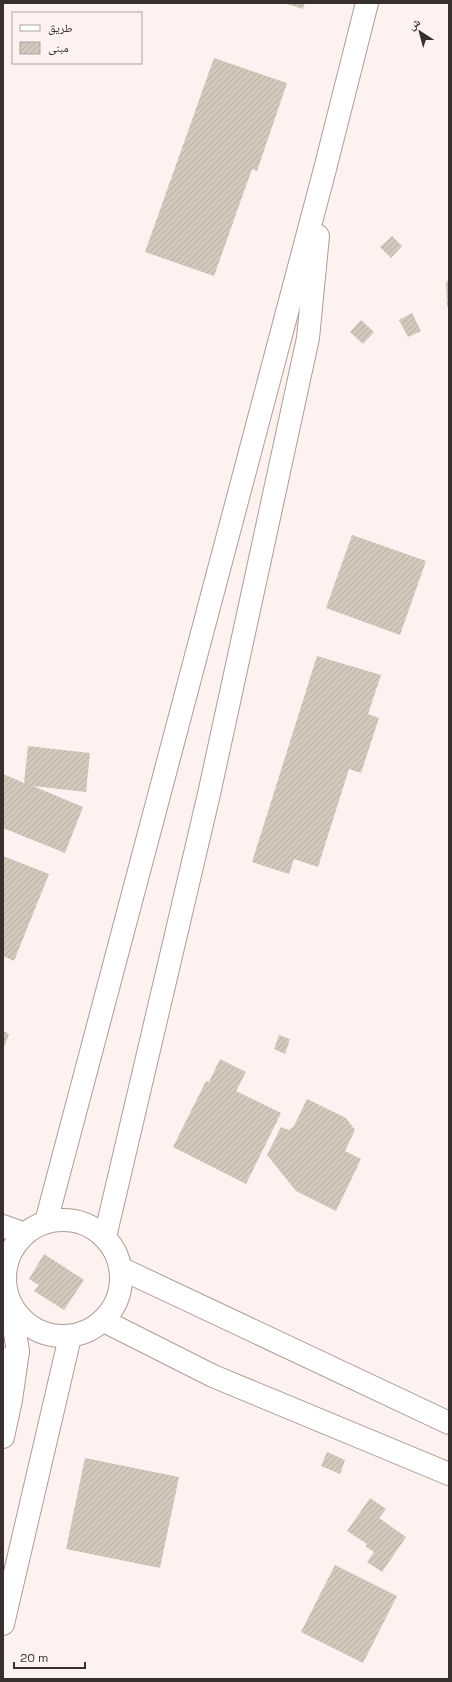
<svg xmlns="http://www.w3.org/2000/svg" width="452" height="1682" viewBox="0 0 452 1682" font-family="'Space Grotesk','Noto Naskh Arabic',sans-serif">
  <defs>
    <pattern id="building-hatch" width="6" height="6" patternUnits="userSpaceOnUse"><rect width="6" height="6" fill="#d4c8bd"/><path d="M-1 1l2-2M0 6l6-6M5 7l2-2" fill="none" stroke="#b7aca3"/></pattern>
  </defs>
  <rect width="100%" height="100%" fill="#fdf2ef"/>
  <g fill="url(#building-hatch)">
    <path d="M 284,3 L 305,3 L 303,9 Z"/>
    <path d="M 214,58 L 287,83 L 257,171 L 252,169 L 214,276 L 145,252 Z"/>
    <path d="M 392,236 L 402,246 L 391,258 L 380,247 Z"/>
    <path d="M 446,281 L 449,281 L 449,307 L 447,307 Z"/>
    <path d="M 412,313 L 421,331 L 408,337 L 399,320 Z"/>
    <path d="M 361,320 L 374,332 L 363,344 L 350,332 Z"/>
    <path d="M 352,535 L 426,561 L 400,635 L 326,608 Z"/>
    <path d="M 317,656 L 381,675 L 368,714 L 379,718 L 361,773 L 349,769 L 318,867 L 294,859 L 289,874 L 252,862 Z"/>
    <path d="M 28,746 L 90,753 L 86,792 L 33,786 L 83,807 L 65,853 L 3,828 L 3,774 L 24,783 Z"/>
    <path d="M 3,856 L 49,874 L 14,961 L 3,956 Z"/>
    <path d="M 3,1031 L 9,1034 L 3,1050 Z"/>
    <path d="M 279,1035 L 290,1039 L 285,1054 L 274,1049 Z"/>
    <path d="M 220,1059 L 246,1072 L 236,1091 L 281,1113 L 246,1184 L 173,1147 L 206,1081 L 209,1082 Z"/>
    <path d="M 307,1099 L 346,1118 L 355,1130 L 345,1151 L 361,1159 L 336,1211 L 296,1191 L 267,1155 L 281,1127 L 289,1130 L 294,1126 Z"/>
    <path d="M 44,1254 L 84,1280 L 64,1310 L 34,1291 L 39,1285 L 29,1279 Z"/>
    <path d="M 327,1452 L 345,1460 L 340,1474 L 321,1466 Z"/>
    <path d="M 85,1458 L 179,1477 L 160,1568 L 66,1549 Z"/>
    <path d="M 370,1498 L 386,1509 L 379,1518 L 406,1537 L 382,1572 L 367,1562 L 374,1552 L 365,1546 L 367,1544 L 347,1531 Z"/>
    <path d="M 335,1565 L 397,1596 L 363,1663 L 301,1632 Z"/>
  </g>
  <g fill="none" stroke-linecap="round" stroke-linejoin="round">
    <g stroke="#ad9d98" stroke-width="24">
      <path id="minor" d="M 3,1365 L 18,1351"/>
    </g>
    <g stroke="#ad9d98" stroke-width="24">
      <g id="major">
        <path d="M 46,1222 L 325,169 L 367,3"/>
        <path d="M 105,1237 L 209,794 L 308,338 L 318,236"/>
        <path d="M 3,1437 L 11,1400 L 18,1351 L 10,1304"/>
        <path d="M 3,1624 L 70,1337"/>
      </g>
    </g>
    <g stroke="#ad9d98" stroke-width="24">
      <g id="highway">
        <circle cx="63" cy="1278" r="58"/>
        <path d="M 3,1226 L 25,1234"/>
        <path d="M 122,1269 L 449,1423"/>
        <path d="M 104,1321 L 213,1376 L 449,1474"/>
      </g>
    </g>
    <use href="#minor" stroke="#fff" stroke-width="22"/>
    <use href="#major" stroke="#fff" stroke-width="22"/>
    <use href="#highway" stroke="#fff" stroke-width="22"/>
  </g>
  <rect width="452" height="1682" fill="none" stroke="#37302e" stroke-width="8"/>
  <rect x="12" y="12" width="130" height="52" fill="#fdf2ef" stroke="#aea4a2"/>
  <rect x="20" y="25" width="20" height="6" fill="#ffffff" stroke="#aea4a2"/>
  <text x="48" y="32" font-size="12" fill="#37302e">طريق</text>
  <rect x="20" y="42" width="20" height="12" fill="url(#building-hatch)" stroke="#aea4a2"/>
  <text x="48" y="52" font-size="12" fill="#37302e">مبنى</text>
  <g transform="translate(420 32) rotate(324)" stroke="#fdf2ef" stroke-width="3" paint-order="stroke">
  <path d="M0-3L7 15L0 10L-7 15Z" fill="#37302e"/>
  <text y="-6" font-size="11" font-weight="bold" text-anchor="middle" fill="#37302e">ش</text>
  </g>
  <path d="M14 1662v6h71v-6" fill="none" stroke="#37302e" stroke-width="2"/>
  <text x="20" y="1662" font-size="12" fill="#37302e" stroke="#fdf2ef" stroke-width="3" paint-order="stroke">20 m</text>
</svg>
